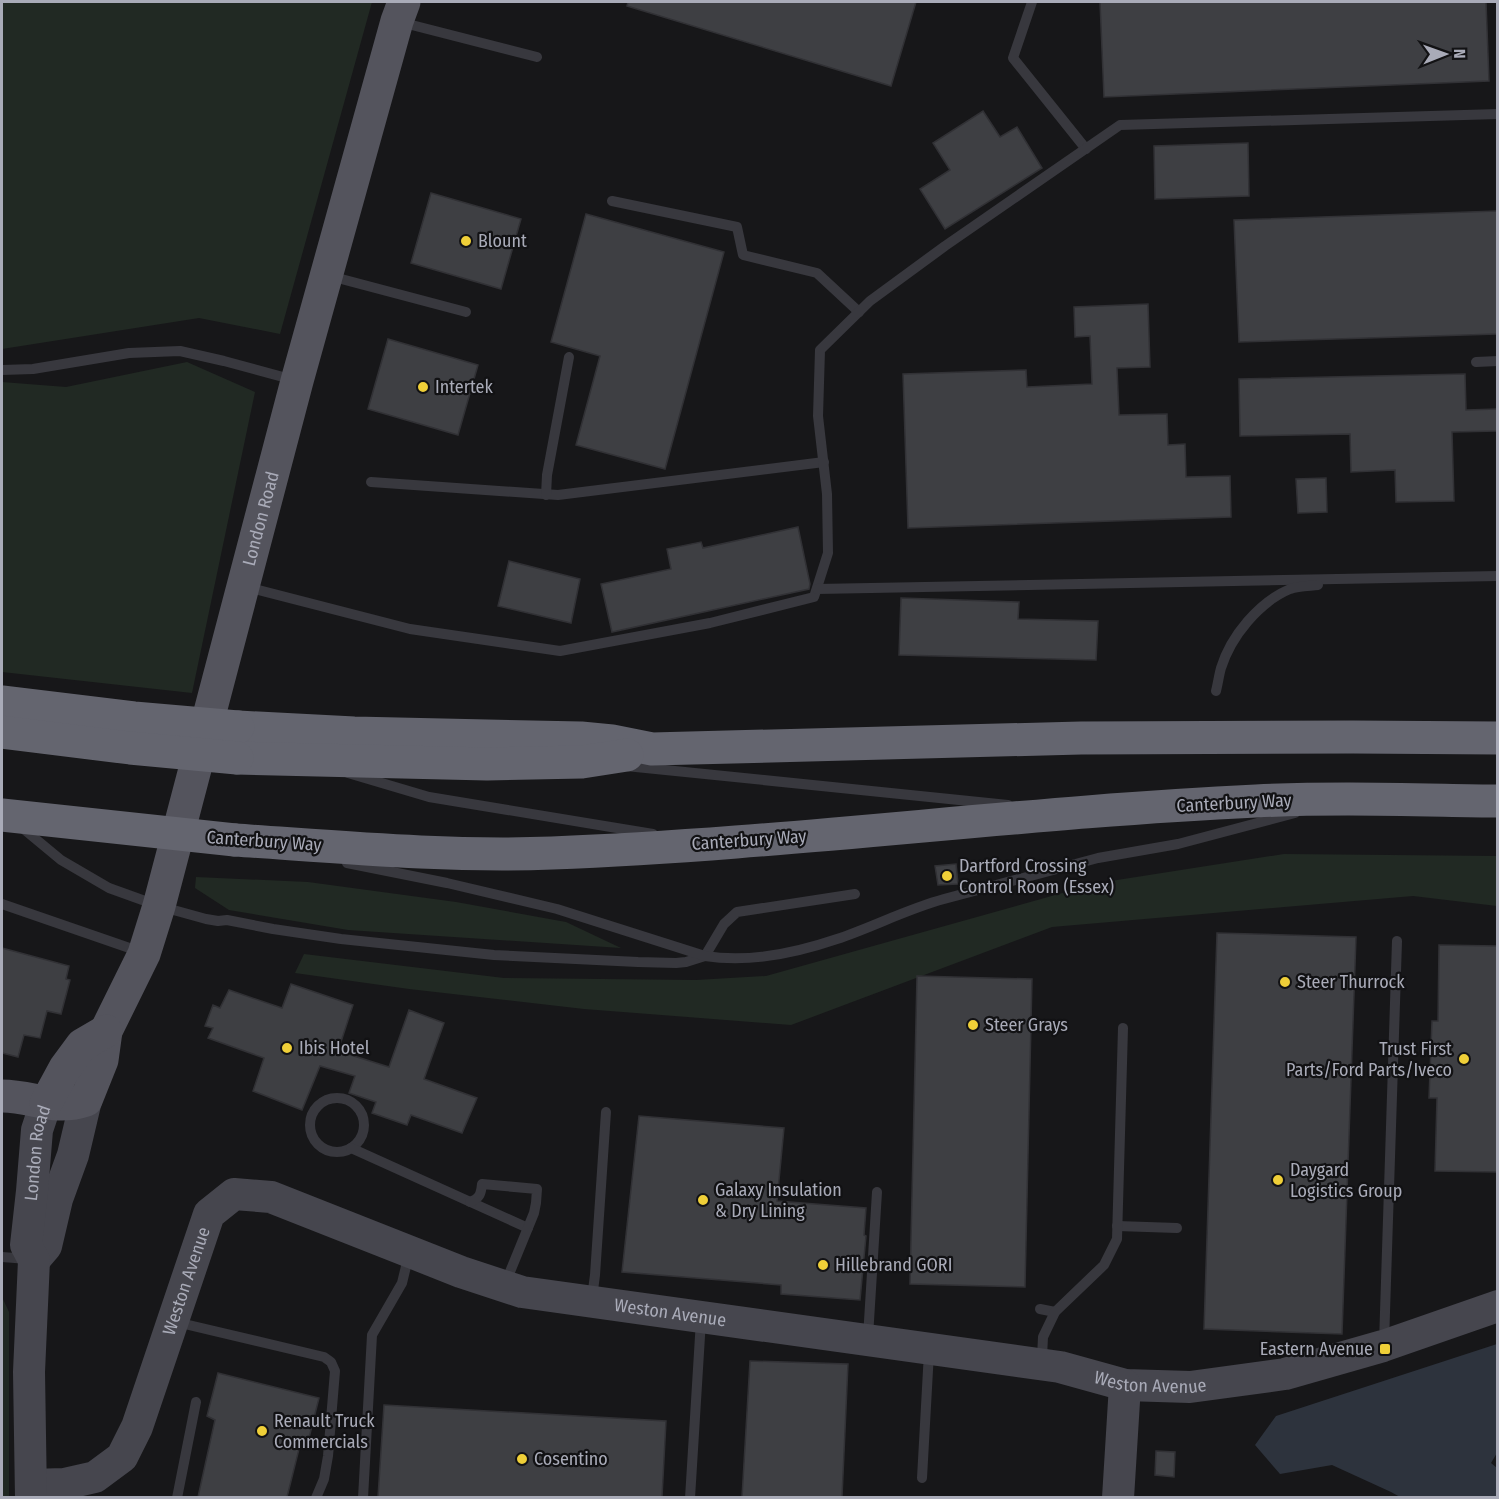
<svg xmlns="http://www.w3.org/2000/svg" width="1499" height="1499" viewBox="0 0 1499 1499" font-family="'Fira Sans Condensed',sans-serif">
  <rect width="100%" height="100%" fill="#171719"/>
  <g fill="#212923">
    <path d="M 2,2 L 372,2 L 280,334 L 199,318 L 2,349 Z"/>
    <path d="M 187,362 L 255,392 L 192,693 L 2,672 L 2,382 L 66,387 Z"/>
    <path d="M 1284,854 L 1497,856 L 1497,906 L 1413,896 L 1052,927 L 791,1025 L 584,1009 L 409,989 L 295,973 L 304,954 L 504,978 L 696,980 L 766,976 L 1098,883 Z"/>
    <path d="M 196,877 L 308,882 L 456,902 L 566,922 L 621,948 L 348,930 L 229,910 L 195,888 Z"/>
    <path d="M 2,1297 L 9,1312 L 9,1498 L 2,1497 Z"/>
  </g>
  <path fill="#2d333d" d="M 1497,1344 L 1497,1453 L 1491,1463 L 1497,1468 L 1497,1497 L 1400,1497 L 1391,1492 L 1332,1465 L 1280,1474 L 1255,1445 L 1276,1416 Z"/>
  <g fill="#3e3f43" stroke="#313135" stroke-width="1.5">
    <path d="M 628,2 L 916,2 L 891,86 L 627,6 Z"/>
    <path d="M 1100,2 L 1486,2 L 1489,81 L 1104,97 Z"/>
    <path d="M 983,111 L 1000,137 L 1017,127 L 1042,168 L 945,229 L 920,189 L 950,170 L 933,143 Z"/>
    <path d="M 1248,143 L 1249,196 L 1155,199 L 1154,146 Z"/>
    <path d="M 431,193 L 521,219 L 501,289 L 411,263 Z"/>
    <path d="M 1497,211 L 1497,334 L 1239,342 L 1234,220 Z"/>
    <path d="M 586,214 L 724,252 L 665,469 L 576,445 L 600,356 L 551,342 Z"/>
    <path d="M 1148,304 L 1150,367 L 1117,368 L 1119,415 L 1167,414 L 1168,445 L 1185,444 L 1186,477 L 1230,476 L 1231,517 L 908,528 L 903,374 L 1026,370 L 1027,387 L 1092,384 L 1090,336 L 1075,337 L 1074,307 Z"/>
    <path d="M 388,339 L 478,365 L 458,435 L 368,409 Z"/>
    <path d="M 1465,374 L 1466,410 L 1497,409 L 1497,431 L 1452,432 L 1454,501 L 1396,502 L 1395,470 L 1351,472 L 1350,434 L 1240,436 L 1239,379 Z"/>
    <path d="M 1326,478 L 1327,512 L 1298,513 L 1296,479 Z"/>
    <path d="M 798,527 L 810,584 L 809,589 L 612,632 L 601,584 L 671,569 L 667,549 L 701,542 L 703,548 Z"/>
    <path d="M 509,561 L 580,579 L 571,623 L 498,606 Z"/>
    <path d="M 901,598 L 1019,602 L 1018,619 L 1098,621 L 1096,660 L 899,655 Z"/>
    <path d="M 956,864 L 958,884 L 938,885 L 935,866 Z"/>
    <path d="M 1217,933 L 1356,937 L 1342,1334 L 1204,1329 Z"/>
    <path d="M 1439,945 L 1497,946 L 1497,1172 L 1435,1171 L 1437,1098 L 1429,1098 L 1432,1021 L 1438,1021 Z"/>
    <path d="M 2,948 L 69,966 L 66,979 L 70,980 L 61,1014 L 47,1011 L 40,1038 L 24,1035 L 18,1057 L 2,1053 Z"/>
    <path d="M 917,976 L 1032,979 L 1025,1287 L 910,1284 Z"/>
    <path d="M 291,984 L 353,1005 L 338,1051 L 389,1067 L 409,1010 L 444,1023 L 424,1079 L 477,1098 L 462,1133 L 411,1115 L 407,1125 L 372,1113 L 376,1102 L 349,1093 L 355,1076 L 320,1066 L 302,1110 L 253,1091 L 264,1058 L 208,1038 L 213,1028 L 205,1026 L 213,1005 L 220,1008 L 229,990 L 282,1008 Z"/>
    <path d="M 639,1116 L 784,1128 L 777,1201 L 866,1208 L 864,1235 L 866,1236 L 860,1300 L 781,1294 L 781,1285 L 622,1272 Z"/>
    <path d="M 750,1361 L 848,1364 L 842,1497 L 742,1497 Z"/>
    <path d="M 218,1373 L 319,1398 L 308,1442 L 301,1441 L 287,1497 L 198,1497 L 215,1420 L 207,1416 Z"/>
    <path d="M 384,1405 L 666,1421 L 662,1497 L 378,1497 Z"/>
    <path d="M 1156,1451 L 1175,1452 L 1174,1477 L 1155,1475 Z"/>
  </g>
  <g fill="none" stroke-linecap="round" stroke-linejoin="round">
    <g stroke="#38383e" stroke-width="10">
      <path d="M 1032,2 L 1013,58 L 1086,149"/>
      <path d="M 400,22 L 537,57"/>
      <path d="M 612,201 L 737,227 L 743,255 L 817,273 L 859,312"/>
      <path d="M 330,276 L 466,312"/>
      <path d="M 1476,362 L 1498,361"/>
      <path d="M 2,370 L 33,369 L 129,353 L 180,351 L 224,361 L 294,380"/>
      <path d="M 371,482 L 558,495 L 824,462"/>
      <path d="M 546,495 L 547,475 L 569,357"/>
      <path d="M 247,587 L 410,629 L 560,651 L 710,623 L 814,597 L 828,553 L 827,494 L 818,416 L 820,350 L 870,301 L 945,246 L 1120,125 L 1498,114"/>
      <path d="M 817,589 L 1498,576"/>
      <path d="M 1216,691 C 1218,683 1219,675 1221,668 C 1231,636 1259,602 1290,589 C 1298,586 1309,586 1318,585"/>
      <path d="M 626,766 L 1008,805"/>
      <path d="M 348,773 L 429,797 L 653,834"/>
      <path d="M 20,826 L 61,860 L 109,888 L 159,906 L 206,919 L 218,921 L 227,920 L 273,929 L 341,939 L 494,955 L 638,962 L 676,963 L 686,962 L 705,956 L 724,924 L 737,912 L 855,894"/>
      <path d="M 347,863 L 447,883 L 557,909 L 705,956 C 748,963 796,953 837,939 C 873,927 907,909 944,899 L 1098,858 L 1178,844 L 1295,813"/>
      <path d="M 2,904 L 141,952"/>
      <circle cx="337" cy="1125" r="27"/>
      <path d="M 351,1148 L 528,1228"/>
      <path d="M 470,1202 C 480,1198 481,1194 482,1184 L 537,1189 L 536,1203 L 534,1213 L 505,1284"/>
      <path d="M 1117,1226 L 1177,1228"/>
      <path d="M 2,1257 L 28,1259"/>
      <path d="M 592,1298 L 595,1275 L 606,1112"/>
      <path d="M 1040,1309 L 1055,1312"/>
      <path d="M 176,1322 L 324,1357 L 331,1362 L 335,1371 L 328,1456 L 324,1479 L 316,1498"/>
      <path d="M 868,1337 L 877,1192"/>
      <path d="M 1384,1343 L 1397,941"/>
      <path d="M 1039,1361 L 1042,1357 L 1043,1337 L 1055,1312 L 1104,1265 L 1117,1239 L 1123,1028"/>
      <path d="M 922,1478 L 929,1352"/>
      <path d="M 177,1498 L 196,1402"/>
      <path d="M 363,1498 L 372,1335 L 402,1283 L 409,1254"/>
      <path d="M 690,1498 L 701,1320"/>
    </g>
    <g stroke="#46464e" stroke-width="32">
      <path d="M 34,1260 L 46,1246 L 57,1199 L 73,1155 L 86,1100"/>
      <path id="s1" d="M 31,1485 L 64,1484 L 95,1477 L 122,1457 L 137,1427 L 209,1214 L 234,1194 L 271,1197 L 461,1272 L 522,1292 L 1060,1367 L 1125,1385 L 1190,1387 L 1285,1374 L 1383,1346 L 1498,1306"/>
      <path id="s2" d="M 31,1498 L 29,1372 L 34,1260 L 26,1245 L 32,1191 L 37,1130 L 46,1103"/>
      <path d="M 1118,1498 L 1125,1385"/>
    </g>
    <g stroke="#54545d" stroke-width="33">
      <path id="s3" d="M 2,1096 C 34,1096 53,1111 86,1100 L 102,1060 L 106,1031 L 144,954 L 159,906 L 297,381 L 397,21 L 404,2"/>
      <path d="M 46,1103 L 65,1068 L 82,1045 L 106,1031"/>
    </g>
    <g stroke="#64656f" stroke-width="33">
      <path d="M 238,727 L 354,733 L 581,738 L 612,741 L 652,749 L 1081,738 L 1353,737 L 1498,738"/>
      <path d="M 237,758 L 487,764 L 582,762 L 627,755"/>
      <path d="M 235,840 C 340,847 446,857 552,853 C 787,844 1021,812 1256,801 C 1336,797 1417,800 1498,801"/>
    </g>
    <g stroke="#64656f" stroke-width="33">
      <path d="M 2,702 L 134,718 L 238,727"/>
      <path d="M 2,732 L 130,748 L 237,758"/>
      <path d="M 2,815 L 235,840"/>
    </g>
  </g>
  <g fill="#efcf38" stroke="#121214" stroke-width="2">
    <circle cx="466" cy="241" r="6"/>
    <circle cx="423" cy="387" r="6"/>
    <circle cx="947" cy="876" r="6"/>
    <circle cx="1285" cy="982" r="6"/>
    <circle cx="973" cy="1025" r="6"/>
    <circle cx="287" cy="1048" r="6"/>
    <circle cx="1464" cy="1059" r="6"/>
    <circle cx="1278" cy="1180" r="6"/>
    <circle cx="703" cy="1200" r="6"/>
    <circle cx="823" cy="1265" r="6"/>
    <rect x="1379" y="1343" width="12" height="12" rx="3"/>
    <circle cx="262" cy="1431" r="6"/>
    <circle cx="522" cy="1459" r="6"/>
  </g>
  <g text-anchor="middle" stroke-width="4.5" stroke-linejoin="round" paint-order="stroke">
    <g font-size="18" fill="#a9abb8" stroke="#121214" text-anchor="start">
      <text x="478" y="247">Blount</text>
      <text x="435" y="393">Intertek</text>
      <text x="959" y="872">Dartford Crossing<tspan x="959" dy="21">Control Room (Essex)</tspan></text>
      <text x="1297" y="988">Steer Thurrock</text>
      <text x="985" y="1031">Steer Grays</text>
      <text x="299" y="1054">Ibis Hotel</text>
      <text x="1452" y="1055" text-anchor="end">Trust First<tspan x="1452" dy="21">Parts/Ford Parts/Iveco</tspan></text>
      <text x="1290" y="1176">Daygard<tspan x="1290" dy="21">Logistics Group</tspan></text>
      <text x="715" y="1196">Galaxy Insulation<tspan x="715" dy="21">&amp; Dry Lining</tspan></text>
      <text x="835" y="1271">Hillebrand GORI</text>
      <text x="1373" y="1355" text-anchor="end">Eastern Avenue</text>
      <text x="274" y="1427">Renault Truck<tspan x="274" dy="21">Commercials</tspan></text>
      <text x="534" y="1465">Cosentino</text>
    </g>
    <g font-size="18" fill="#a9abb8" stroke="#121214">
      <text dy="6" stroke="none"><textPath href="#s3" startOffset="694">London Road</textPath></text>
      <text transform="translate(1234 803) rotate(-3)" y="6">Canterbury Way</text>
      <text transform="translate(749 840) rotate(-4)" y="6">Canterbury Way</text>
      <text transform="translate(264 841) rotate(4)" y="6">Canterbury Way</text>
      <text dy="6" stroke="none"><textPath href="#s2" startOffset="348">London Road</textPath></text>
      <text dy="6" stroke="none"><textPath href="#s1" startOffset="286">Weston Avenue</textPath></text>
      <text dy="6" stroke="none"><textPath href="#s1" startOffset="844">Weston Avenue</textPath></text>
      <text dy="6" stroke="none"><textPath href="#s1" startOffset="1330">Weston Avenue</textPath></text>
    </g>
  </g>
  <rect width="1499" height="1499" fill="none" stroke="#a9abb8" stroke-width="6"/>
  <g transform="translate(1445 54) rotate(89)" stroke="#121214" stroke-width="4.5" paint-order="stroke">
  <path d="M0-4.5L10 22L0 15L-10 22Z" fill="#a9abb8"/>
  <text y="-9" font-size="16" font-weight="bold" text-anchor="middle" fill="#a9abb8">N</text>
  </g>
</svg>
